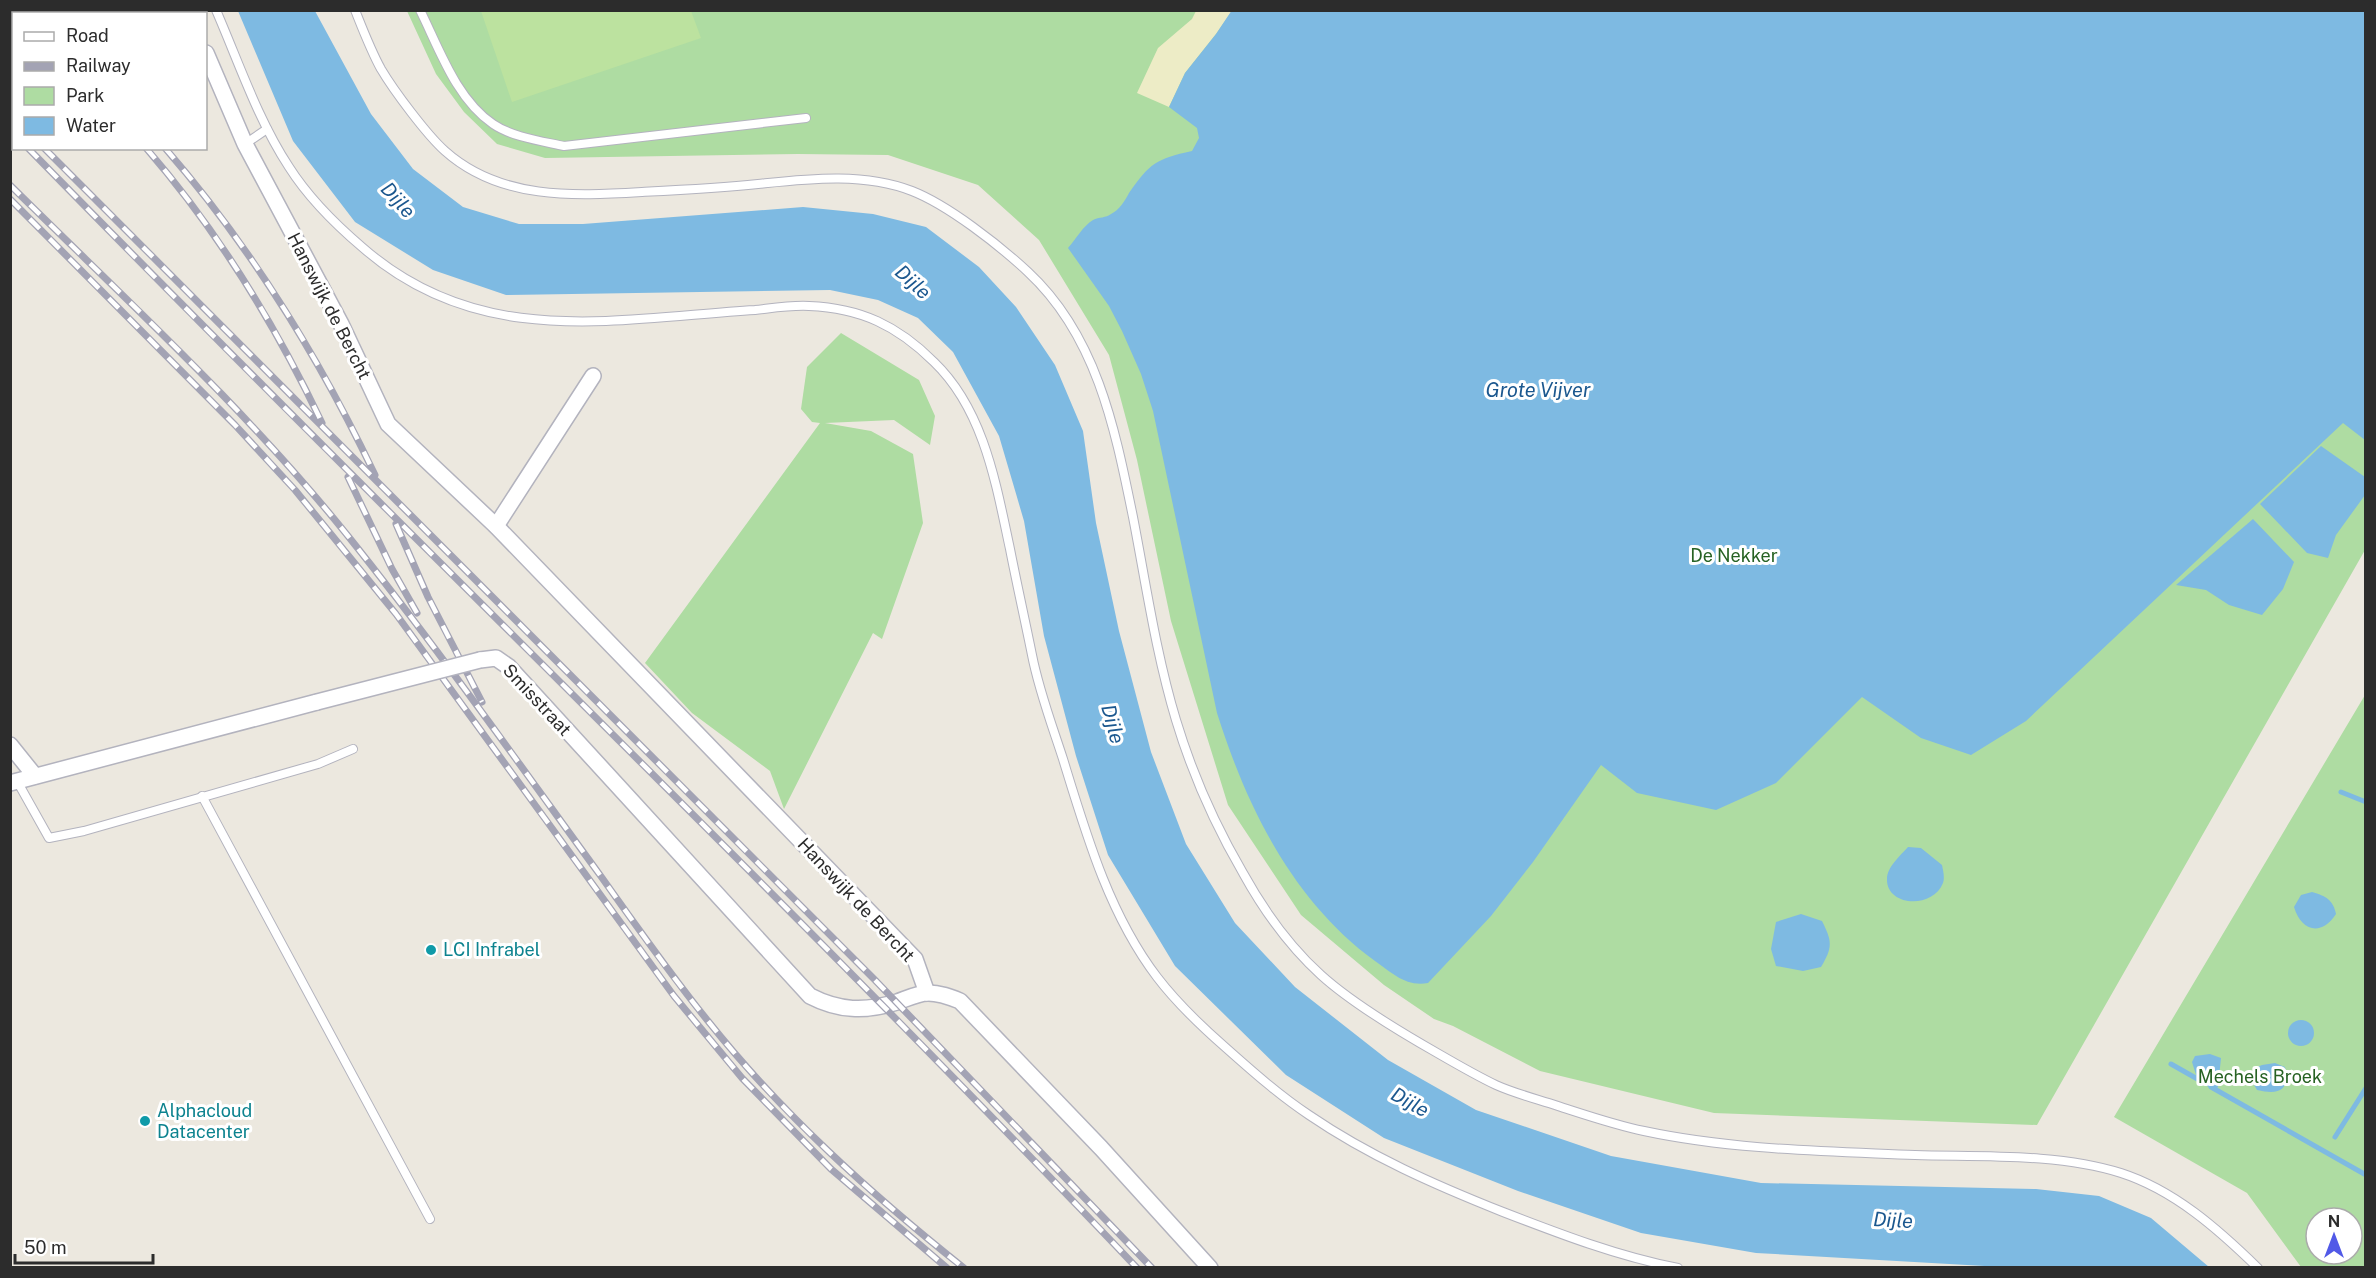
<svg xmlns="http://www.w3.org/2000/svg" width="2376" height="1278" viewBox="0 0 2376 1278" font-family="'Public Sans',sans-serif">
  <rect width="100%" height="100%" fill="#ece8df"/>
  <g fill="#aedca2" fill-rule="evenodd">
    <path d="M 407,11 L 2365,11 L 2365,550 L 2037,1125 L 1714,1113 L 1540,1071 L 1453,1026 L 1434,1019 L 1384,985 L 1301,915 L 1228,805 L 1171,621 L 1137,460 L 1109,355 L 1039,240 L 978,185 L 888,155 L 798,154 L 545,158 L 497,144 L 464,112 L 436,74 Z"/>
    <path d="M 841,333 L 919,380 L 935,416 L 930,445 L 894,420 L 825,423 L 871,431 L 913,454 L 923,523 L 882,639 L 873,633 L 784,809 L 770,771 L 692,713 L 645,663 L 820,423 L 812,422 L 801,409 L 807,367 Z"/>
    <path d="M 2365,695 L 2365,1267 L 2301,1267 L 2247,1193 L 2114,1117 ZM 2316,1218 L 2352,1218 L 2352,1254 L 2316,1254 Z"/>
  </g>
  <path fill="#edecc6" d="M 1196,11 L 1232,11 L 1216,34 L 1185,73 L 1169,107 L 1137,93 L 1158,48 L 1192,19 Z"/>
  <path fill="#bce29f" d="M 481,11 L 691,11 L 701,38 L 512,102 Z"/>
  <g fill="#7ebae2">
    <path d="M 1232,10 L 2365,11 L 2365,440 L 2343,423 L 2026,721 L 1971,755 L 1921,738 L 1862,697 L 1776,783 L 1716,810 L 1637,793 L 1601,765 L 1533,862 L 1491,916 L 1428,983 C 1406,987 1392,973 1375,961 C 1293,901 1247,808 1217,713 L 1153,411 L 1141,374 L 1122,331 L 1109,306 L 1068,248 C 1076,239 1083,226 1093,220 C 1099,217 1106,218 1111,214 C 1119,210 1125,201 1129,193 C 1150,163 1156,159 1192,151 L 1199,138 L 1197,128 L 1169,107 L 1185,73 L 1216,34 Z"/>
    <path d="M 238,11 L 315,11 L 371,114 L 413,169 L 463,207 L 519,224 L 583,224 L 803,207 L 873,214 L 926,227 L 979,267 L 1016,307 L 1055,365 L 1083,431 L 1096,523 L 1119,631 L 1151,752 L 1186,844 L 1235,923 L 1295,987 L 1388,1060 L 1476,1110 L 1611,1156 L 1761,1183 L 2036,1189 L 2099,1196 L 2151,1218 L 2209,1267 L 2002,1267 L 1756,1253 L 1641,1233 L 1518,1191 L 1384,1138 L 1286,1075 L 1175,966 L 1108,855 L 1076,756 L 1044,636 L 1024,521 L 999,436 L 953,352 L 918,318 L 878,300 L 830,290 L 506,295 L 433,270 L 355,222 L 293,141 Z"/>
    <path d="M 2321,446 L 2365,477 L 2365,495 L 2336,535 L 2328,558 L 2307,553 L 2260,504 Z"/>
    <path d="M 2253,519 L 2294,562 L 2283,589 L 2262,615 L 2229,605 L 2206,590 L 2176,585 Z"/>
    <path d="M 1908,847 L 1921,848 L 1942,865 C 1943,870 1945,878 1943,883 C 1932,910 1886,906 1887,879 C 1887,867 1900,856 1908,847 Z"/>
    <path d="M 2312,892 C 2326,896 2333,900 2336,914 C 2321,937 2301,931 2294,907 L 2301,895 Z"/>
    <path d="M 1801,914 L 1822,921 C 1832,941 1833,947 1821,967 L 1803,971 L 1776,966 L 1771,949 L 1776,922 Z"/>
    <circle cx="2301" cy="1033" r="13"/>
    <path d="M 2210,1054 L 2221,1058 L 2218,1087 L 2214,1090 L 2198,1081 L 2192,1062 L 2195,1056 Z"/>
    <path d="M 2275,1063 L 2285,1067 C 2290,1091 2279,1095 2257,1090 L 2253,1083 L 2255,1068 L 2262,1065 Z"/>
  </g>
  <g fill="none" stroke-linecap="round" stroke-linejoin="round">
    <g stroke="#7ebae2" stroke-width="5">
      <path d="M 2341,792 L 2366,802"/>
      <path d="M 2171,1064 L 2201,1081"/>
      <path d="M 2211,1087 L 2366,1175"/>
      <path d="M 2335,1137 L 2366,1088"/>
    </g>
    <g stroke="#b3b3be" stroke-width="10">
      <g id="lane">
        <path d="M 183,10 L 185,14"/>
        <path d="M 216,10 C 239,63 258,120 289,167 C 308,197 335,224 362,247 C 479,350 614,319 755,310 C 773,308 791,305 809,306 C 861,308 898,326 934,362 C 984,410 996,484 1010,549 C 1017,585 1025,620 1032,655 C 1039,691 1052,725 1063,759 C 1086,834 1109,914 1157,977 C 1176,1002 1201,1026 1225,1047 C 1252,1071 1279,1095 1309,1115 C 1369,1156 1435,1185 1503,1212 C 1560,1234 1617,1256 1678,1268"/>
        <path d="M 355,10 C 363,30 371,51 381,69 C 394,91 427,135 445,151 C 500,200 573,196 642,192 C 680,190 719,188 758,184 C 807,179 863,172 912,191 C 948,205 999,245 1028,272 C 1097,336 1115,429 1133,517 C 1146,584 1156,654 1176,720 C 1192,773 1215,825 1243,873 C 1264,911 1289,946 1321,975 C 1353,1004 1402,1033 1439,1054 C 1458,1065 1477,1076 1496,1085 C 1516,1094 1537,1099 1558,1106 C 1586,1115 1615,1125 1644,1131 C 1733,1150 1825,1151 1915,1155 C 1980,1157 2058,1153 2121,1173 C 2174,1190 2218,1229 2258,1268"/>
        <path d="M 420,10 C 439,48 456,99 493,124 C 512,137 541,141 564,146 L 806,118"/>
        <path d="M 245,144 L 267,129"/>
        <path d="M 17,781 L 49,838 L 84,831 L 318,764 L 353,749"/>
        <path d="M 202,796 L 430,1219"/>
      </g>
    </g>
    <g stroke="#b3b3be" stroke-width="18">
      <g id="street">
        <path d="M 206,53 L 245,144 L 341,324 L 388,424 L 496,526 L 915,959 L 927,993"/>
        <path d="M 496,526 L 593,376"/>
        <path d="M 480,660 L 496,658 L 509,667 L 810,996 C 839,1011 865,1012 897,1002 C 906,999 918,993 928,993 C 940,993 950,997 960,1001 L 1101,1148 L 1210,1268"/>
        <path d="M 10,745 L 35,776"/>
        <path d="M 10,783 L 317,702"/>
      </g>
    </g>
    <use href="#lane" stroke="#fff" stroke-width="8"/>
    <use href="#street" stroke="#fff" stroke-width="15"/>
    <g stroke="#a3a3b4" stroke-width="7">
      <g id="rail">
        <path d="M 25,10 L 29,14"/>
        <path d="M 10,13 L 14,15"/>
        <path d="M 10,114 L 14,117"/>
        <path d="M 10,131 L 14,134"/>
        <path d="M 28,148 C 395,524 775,887 1137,1268"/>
        <path d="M 44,148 L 874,979 L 1152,1268"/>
        <path d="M 146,148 C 218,231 275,324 322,423"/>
        <path d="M 165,148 C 251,247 319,357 375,475"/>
        <path d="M 10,185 C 125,299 247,410 348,536 C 436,646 517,761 600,875 C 635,924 670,974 708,1021 C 782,1114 871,1194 964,1268"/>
        <path d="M 10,199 L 235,425 L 295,490 L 396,614 L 674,996 L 742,1078 L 831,1169 L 947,1268"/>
        <path d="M 348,477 L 392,569 L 417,613"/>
        <path d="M 396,524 L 428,597 L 482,702"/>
      </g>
    </g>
    <use href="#rail" stroke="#fff" stroke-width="4.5" stroke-dasharray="14" stroke-linecap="butt"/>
    <g stroke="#b3b3be" stroke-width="18" stroke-linecap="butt">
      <path id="street-bridge" d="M 317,702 L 480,660"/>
    </g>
    <use href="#street-bridge" stroke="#fff" stroke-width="15"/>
  </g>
  <g fill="#0f9aa8" stroke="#fff" stroke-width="2">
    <circle cx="431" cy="950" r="6"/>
    <circle cx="145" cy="1121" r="6"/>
  </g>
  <g text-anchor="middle" stroke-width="6" stroke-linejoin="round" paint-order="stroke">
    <g font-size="18" fill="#2c2c2c" stroke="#fff">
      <text transform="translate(329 306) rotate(63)" y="6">Hanswijk de Bercht</text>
      <text transform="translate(537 700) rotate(47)" y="6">Smisstraat</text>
      <text transform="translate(856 900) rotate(47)" y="6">Hanswijk de Bercht</text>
    </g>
    <g font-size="18" fill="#276223" stroke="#fff">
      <text x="1734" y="562">De Nekker</text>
      <text x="2260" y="1083">Mechels Broek</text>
    </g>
    <g font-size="18" fill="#0d838f" stroke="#fff" text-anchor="start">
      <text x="443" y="956">LCI Infrabel</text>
      <text x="157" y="1117">Alphacloud<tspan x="157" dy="21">Datacenter</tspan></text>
    </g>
    <g font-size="20" font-style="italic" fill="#1c588f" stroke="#fff">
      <text transform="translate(398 200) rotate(48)" y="7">Dijle</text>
      <text transform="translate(913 282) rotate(42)" y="7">Dijle</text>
      <text x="1538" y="397">Grote Vijver</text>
      <text transform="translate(1113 724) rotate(75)" y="7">Dijle</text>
      <text transform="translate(1410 1102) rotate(29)" y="7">Dijle</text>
      <text transform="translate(1893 1220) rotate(3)" y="7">Dijle</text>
    </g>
  </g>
  <rect width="2376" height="1278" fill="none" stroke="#2c2c2c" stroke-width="24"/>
  <rect x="12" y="12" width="195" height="138" fill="#ffffff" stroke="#ababab" stroke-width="1.5"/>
  <rect x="24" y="32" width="30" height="9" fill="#ffffff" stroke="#ababab" stroke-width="1.5"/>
  <text x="66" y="42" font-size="18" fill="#2c2c2c">Road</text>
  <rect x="24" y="62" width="30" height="9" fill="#a3a3b4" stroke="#ababab" stroke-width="1.5"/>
  <text x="66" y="72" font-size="18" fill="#2c2c2c">Railway</text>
  <rect x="24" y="87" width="30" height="18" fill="#aedca2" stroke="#ababab" stroke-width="1.5"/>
  <text x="66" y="102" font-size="18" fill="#2c2c2c">Park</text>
  <rect x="24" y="117" width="30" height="18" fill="#7ebae2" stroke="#ababab" stroke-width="1.5"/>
  <text x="66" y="132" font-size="18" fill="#2c2c2c">Water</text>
  <g transform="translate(2334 1236)"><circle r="28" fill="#ffffff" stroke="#ababab" stroke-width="1.5"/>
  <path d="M0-4.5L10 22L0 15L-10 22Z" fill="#5159e7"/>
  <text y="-9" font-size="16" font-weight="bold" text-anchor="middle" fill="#2c2c2c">N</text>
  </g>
  <path d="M15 1254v9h138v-9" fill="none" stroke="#2c2c2c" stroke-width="3"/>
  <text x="24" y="1254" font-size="18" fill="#2c2c2c" stroke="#ffffff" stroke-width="4.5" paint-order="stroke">50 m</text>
</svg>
